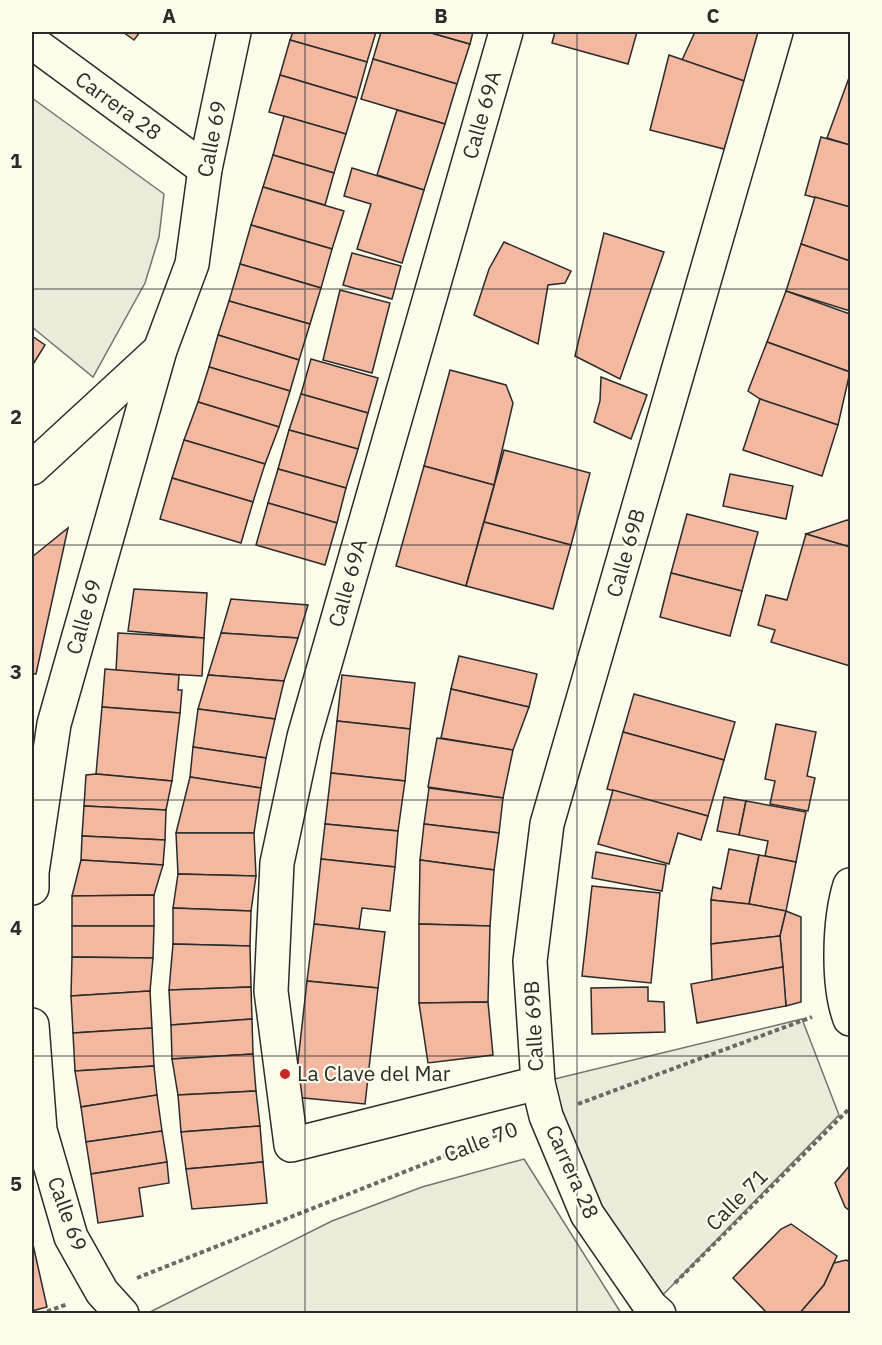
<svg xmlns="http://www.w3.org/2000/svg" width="882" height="1345" viewBox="0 0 882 1345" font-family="'IBM Plex Sans',sans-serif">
  <rect width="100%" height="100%" fill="#fdfbea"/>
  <g fill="#ecebdb" stroke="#74746e" stroke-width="1.5">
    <path d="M 32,98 L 164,194 L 159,237 L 145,283 L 93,377 L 32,327 Z"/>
    <path d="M 802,1019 L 839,1115 L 651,1307 L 538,1083 Z"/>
    <path d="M 524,1159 L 621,1313 L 150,1312 L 332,1221 L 422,1187 Z"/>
  </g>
  <g fill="#f2b8a0" stroke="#2b2b2b" stroke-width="1.5">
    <path d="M 123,32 L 140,32 L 134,40 Z"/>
    <path d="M 293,32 L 376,32 L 367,62 L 290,40 Z"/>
    <path d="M 381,32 L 428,32 L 470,44 L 457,84 L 373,59 Z"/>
    <path d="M 428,32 L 473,32 L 470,44 Z"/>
    <path d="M 555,32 L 637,32 L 628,64 L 552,43 Z"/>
    <path d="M 695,32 L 762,32 L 747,82 L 682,60 Z"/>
    <path d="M 290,40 L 367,62 L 357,98 L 280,75 Z"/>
    <path d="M 669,55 L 747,82 L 724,149 L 650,130 Z"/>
    <path d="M 373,59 L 457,84 L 445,124 L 361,99 Z"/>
    <path d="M 280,75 L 357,98 L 346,134 L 269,112 Z"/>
    <path d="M 850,75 L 850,145 L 827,138 Z"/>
    <path d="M 397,110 L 445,124 L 424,190 L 377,175 Z"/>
    <path d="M 284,116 L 346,134 L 334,173 L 273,155 Z"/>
    <path d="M 821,137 L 850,145 L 850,207 L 805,195 Z"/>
    <path d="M 273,155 L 334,173 L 325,205 L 263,187 Z"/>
    <path d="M 352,168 L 424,190 L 402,263 L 357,249 L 371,204 L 344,196 Z"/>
    <path d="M 263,187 L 344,211 L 332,249 L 251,225 Z"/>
    <path d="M 815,197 L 850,207 L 850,261 L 801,244 Z"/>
    <path d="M 251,225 L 332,249 L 321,288 L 240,264 Z"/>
    <path d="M 604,233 L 664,252 L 620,379 L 575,356 Z"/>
    <path d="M 504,242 L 571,271 L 565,283 L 548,285 L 538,344 L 474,315 L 489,269 Z"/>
    <path d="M 801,244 L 850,261 L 850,311 L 786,291 Z"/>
    <path d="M 352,253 L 401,266 L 392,299 L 343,285 Z"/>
    <path d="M 240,264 L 321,288 L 310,324 L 229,301 Z"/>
    <path d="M 340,290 L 390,303 L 372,373 L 323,360 Z"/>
    <path d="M 786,291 L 850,314 L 850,372 L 767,342 Z"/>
    <path d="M 229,301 L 310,324 L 299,360 L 218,335 Z"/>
    <path d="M 218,335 L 299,360 L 290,391 L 209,367 Z"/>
    <path d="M 32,336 L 45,345 L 32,366 Z"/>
    <path d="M 767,342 L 850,372 L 838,425 L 760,399 L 748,391 Z"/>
    <path d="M 311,359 L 378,378 L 368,413 L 301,394 Z"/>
    <path d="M 209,367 L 290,391 L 279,427 L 198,402 Z"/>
    <path d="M 450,370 L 506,385 L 513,403 L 494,485 L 424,466 Z"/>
    <path d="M 601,377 L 647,395 L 631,439 L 594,422 L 600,401 Z"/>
    <path d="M 301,394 L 368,413 L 358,449 L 289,430 Z"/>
    <path d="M 760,399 L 838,425 L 822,476 L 743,450 Z"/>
    <path d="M 198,402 L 279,427 L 265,464 L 184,440 Z"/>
    <path d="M 289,430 L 358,449 L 346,488 L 278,469 Z"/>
    <path d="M 184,440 L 265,464 L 253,502 L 172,478 Z"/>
    <path d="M 504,450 L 590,473 L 571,545 L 484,522 Z"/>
    <path d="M 424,466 L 494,485 L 466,586 L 396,566 Z"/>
    <path d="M 278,469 L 346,488 L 337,523 L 268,503 Z"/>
    <path d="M 730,474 L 793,486 L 786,519 L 723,506 Z"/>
    <path d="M 172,478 L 253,502 L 241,543 L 160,519 Z"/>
    <path d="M 268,503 L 337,523 L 325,565 L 256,545 Z"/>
    <path d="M 687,514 L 758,532 L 742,591 L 671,573 Z"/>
    <path d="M 847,520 L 850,521 L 850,547 L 806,534 Z"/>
    <path d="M 484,522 L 571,545 L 553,609 L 466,586 Z"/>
    <path d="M 68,528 L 36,674 L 32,674 L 32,557 Z"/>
    <path d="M 806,534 L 850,547 L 850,666 L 771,642 L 775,630 L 758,625 L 766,595 L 787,600 Z"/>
    <path d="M 671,573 L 742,591 L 730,636 L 660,617 Z"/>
    <path d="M 134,589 L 207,593 L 204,638 L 128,631 Z"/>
    <path d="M 231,599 L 308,605 L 298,638 L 221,633 Z"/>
    <path d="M 118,633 L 204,638 L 202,676 L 116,671 Z"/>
    <path d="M 221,633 L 298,638 L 284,681 L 208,675 Z"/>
    <path d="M 459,656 L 537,674 L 529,707 L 451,689 Z"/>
    <path d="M 105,669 L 179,675 L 178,690 L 182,690 L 180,713 L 102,707 Z"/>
    <path d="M 208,675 L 284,681 L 275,719 L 198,709 Z"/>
    <path d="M 342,675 L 415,683 L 410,729 L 337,721 Z"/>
    <path d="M 451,689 L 529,707 L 513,750 L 441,738 Z"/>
    <path d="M 634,694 L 735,722 L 724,760 L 623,732 Z"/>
    <path d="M 102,707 L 180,713 L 172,781 L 96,774 Z"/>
    <path d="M 198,709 L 275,719 L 266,758 L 193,747 Z"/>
    <path d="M 337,721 L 410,729 L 405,781 L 331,773 Z"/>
    <path d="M 776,724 L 816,732 L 807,776 L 815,778 L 808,811 L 770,804 L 775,781 L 765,779 Z"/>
    <path d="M 623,732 L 724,760 L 708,816 L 607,789 Z"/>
    <path d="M 437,738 L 513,750 L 503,798 L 428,787 Z"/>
    <path d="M 193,747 L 266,758 L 261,788 L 190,777 Z"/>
    <path d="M 331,773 L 405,781 L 398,831 L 325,824 Z"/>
    <path d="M 96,774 L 172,781 L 166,810 L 84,806 L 86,775 Z"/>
    <path d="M 190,777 L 261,788 L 254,833 L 176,833 Z"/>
    <path d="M 429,788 L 503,798 L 499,833 L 424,824 Z"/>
    <path d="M 613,790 L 708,816 L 701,840 L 678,833 L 669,864 L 598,844 Z"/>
    <path d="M 724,797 L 746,801 L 739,835 L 717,831 Z"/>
    <path d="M 746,801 L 806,812 L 796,862 L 765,856 L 768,841 L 739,835 Z"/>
    <path d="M 84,806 L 166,810 L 165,840 L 82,836 Z"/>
    <path d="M 325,824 L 398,831 L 395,867 L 321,859 Z"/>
    <path d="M 424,824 L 499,833 L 494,870 L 420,860 Z"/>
    <path d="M 176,833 L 254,833 L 256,876 L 178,874 Z"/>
    <path d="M 82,836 L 165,840 L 163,865 L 81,860 Z"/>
    <path d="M 729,849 L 759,855 L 749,904 L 711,900 L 713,887 L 721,889 Z"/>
    <path d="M 596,852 L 666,865 L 662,891 L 592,878 Z"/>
    <path d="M 759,855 L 796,862 L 786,911 L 749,904 Z"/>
    <path d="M 321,859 L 395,867 L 390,911 L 362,908 L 359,929 L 314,924 Z"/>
    <path d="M 81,860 L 163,865 L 154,895 L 72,896 Z"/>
    <path d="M 420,860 L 494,870 L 490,926 L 419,924 Z"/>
    <path d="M 178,874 L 256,876 L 251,911 L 173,908 Z"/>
    <path d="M 592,886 L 660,893 L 651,983 L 582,976 Z"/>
    <path d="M 154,895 L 154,926 L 72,926 L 72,896 Z"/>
    <path d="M 711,900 L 749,904 L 786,911 L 780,936 L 711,944 Z"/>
    <path d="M 173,908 L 251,911 L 250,946 L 173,944 Z"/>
    <path d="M 786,911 L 801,917 L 801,1002 L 786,1006 L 780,936 Z"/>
    <path d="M 314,924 L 385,932 L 378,988 L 307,981 Z"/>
    <path d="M 419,924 L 490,926 L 488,1002 L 419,1003 Z"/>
    <path d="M 72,926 L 154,926 L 153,958 L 72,957 Z"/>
    <path d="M 780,936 L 783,967 L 712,980 L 711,944 Z"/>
    <path d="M 173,944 L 250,946 L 251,987 L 169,990 Z"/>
    <path d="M 72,957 L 153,958 L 150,991 L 71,996 Z"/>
    <path d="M 783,967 L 786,1006 L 697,1023 L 691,984 Z"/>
    <path d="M 307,981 L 378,988 L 365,1104 L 294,1097 Z"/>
    <path d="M 251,987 L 252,1019 L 171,1025 L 169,990 Z"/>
    <path d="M 648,987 L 648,1001 L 664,1002 L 665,1032 L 592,1034 L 591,988 Z"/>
    <path d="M 150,991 L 152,1028 L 73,1033 L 71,996 Z"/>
    <path d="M 488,1002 L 493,1055 L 428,1063 L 419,1003 Z"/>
    <path d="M 252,1019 L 253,1054 L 172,1059 L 171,1025 Z"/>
    <path d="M 152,1028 L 154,1066 L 75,1071 L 73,1033 Z"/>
    <path d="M 253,1054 L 256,1091 L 178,1095 L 172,1059 Z"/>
    <path d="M 154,1066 L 157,1095 L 81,1107 L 75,1071 Z"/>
    <path d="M 256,1091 L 260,1126 L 181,1132 L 178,1095 Z"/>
    <path d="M 157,1095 L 162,1131 L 86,1142 L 81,1107 Z"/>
    <path d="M 260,1126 L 263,1162 L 186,1169 L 181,1132 Z"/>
    <path d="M 162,1131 L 167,1162 L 91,1174 L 86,1142 Z"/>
    <path d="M 167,1162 L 169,1183 L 139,1188 L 143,1216 L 98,1223 L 91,1174 Z"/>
    <path d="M 263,1162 L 267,1203 L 192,1209 L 186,1169 Z"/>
    <path d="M 850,1165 L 850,1211 L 845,1207 L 835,1183 Z"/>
    <path d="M 791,1224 L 837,1256 L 824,1285 L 799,1314 L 768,1314 L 733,1278 L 781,1229 Z"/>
    <path d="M 32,1240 L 47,1307 L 32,1311 Z"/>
    <path d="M 846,1260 L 850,1262 L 850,1314 L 799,1314 L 824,1285 L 834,1263 Z"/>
  </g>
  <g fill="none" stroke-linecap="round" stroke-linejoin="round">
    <g stroke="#2b2b2b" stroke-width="36">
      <g id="minor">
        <path d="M 506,32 L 304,737 L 277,863 L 271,991 L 291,1145 L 538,1083"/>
        <path d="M 32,468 L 160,350"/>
        <path d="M 850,885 C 839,920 837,985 850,1019"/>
        <path d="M 659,1314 L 651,1307 L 587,1214 L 546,1116 L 538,1083 L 530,961 L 547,824 L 776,32"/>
      </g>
    </g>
    <g stroke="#2b2b2b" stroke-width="36">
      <g id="tertiary">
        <path d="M 32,42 L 205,169"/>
        <path d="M 32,888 L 32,872 L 54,724 L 160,350 L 192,264 L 205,169 L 234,32"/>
        <path d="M 32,1025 L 40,1130 L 71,1237 L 102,1292 L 122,1314"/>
      </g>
    </g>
    <g stroke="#6a6964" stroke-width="4" stroke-dasharray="4.5 3" stroke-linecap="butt">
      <path d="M 578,1104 L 812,1017"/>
      <path d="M 137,1278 L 515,1128"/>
      <path d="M 675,1283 L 850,1108"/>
      <path d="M 40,1314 L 68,1304"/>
    </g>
    <use href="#minor" stroke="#fdfbea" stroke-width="33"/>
    <use href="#tertiary" stroke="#fdfbea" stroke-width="33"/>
  </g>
  <path fill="none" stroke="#2b2b2b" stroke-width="1.5" stroke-opacity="0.55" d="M 305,32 L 305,1314M 577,32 L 577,1314M 32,289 L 850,289M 32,545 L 850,545M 32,800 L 850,800M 32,1056 L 850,1056"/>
  <circle fill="#c62828" stroke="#fdfbea" stroke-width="2" cx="285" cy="1074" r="6"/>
  <g text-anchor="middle" stroke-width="4.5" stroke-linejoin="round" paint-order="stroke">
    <g font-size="21" fill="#2b2b2b" stroke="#fdfbea">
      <text transform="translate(118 106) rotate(36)" y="7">Carrera 28</text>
      <text transform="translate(482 115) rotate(-74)" y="7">Calle 69A</text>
      <text transform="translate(212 139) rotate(-79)" y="7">Calle 69</text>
      <text transform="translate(626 553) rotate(-74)" y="7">Calle 69B</text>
      <text transform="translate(348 583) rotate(-74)" y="7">Calle 69A</text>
      <text transform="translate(84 617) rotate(-74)" y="7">Calle 69</text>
      <text transform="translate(534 1026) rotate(-93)" y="7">Calle 69B</text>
      <text transform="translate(481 1142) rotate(-21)" y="7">Calle 70</text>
      <text transform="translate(572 1172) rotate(66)" y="7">Carrera 28</text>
      <text transform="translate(737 1200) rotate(-45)" y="7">Calle 71</text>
      <text transform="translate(67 1214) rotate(70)" y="7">Calle 69</text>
    </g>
    <g font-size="21" fill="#2b2b2b" stroke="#fdfbea" text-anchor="start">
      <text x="297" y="1081">La Clave del Mar</text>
    </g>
  </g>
  <rect width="882" height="1345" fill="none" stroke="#fdfbea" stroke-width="66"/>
  <rect x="33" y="33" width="816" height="1279" fill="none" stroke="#2b2b2b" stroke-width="2"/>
  <g font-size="20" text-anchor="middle" font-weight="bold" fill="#2b2b2b">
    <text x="169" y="23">A</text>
    <text x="441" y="23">B</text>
    <text x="713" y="23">C</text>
    <text x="16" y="168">1</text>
    <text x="16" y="424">2</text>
    <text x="16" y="679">3</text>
    <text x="16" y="935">4</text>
    <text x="16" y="1191">5</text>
  </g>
</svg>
